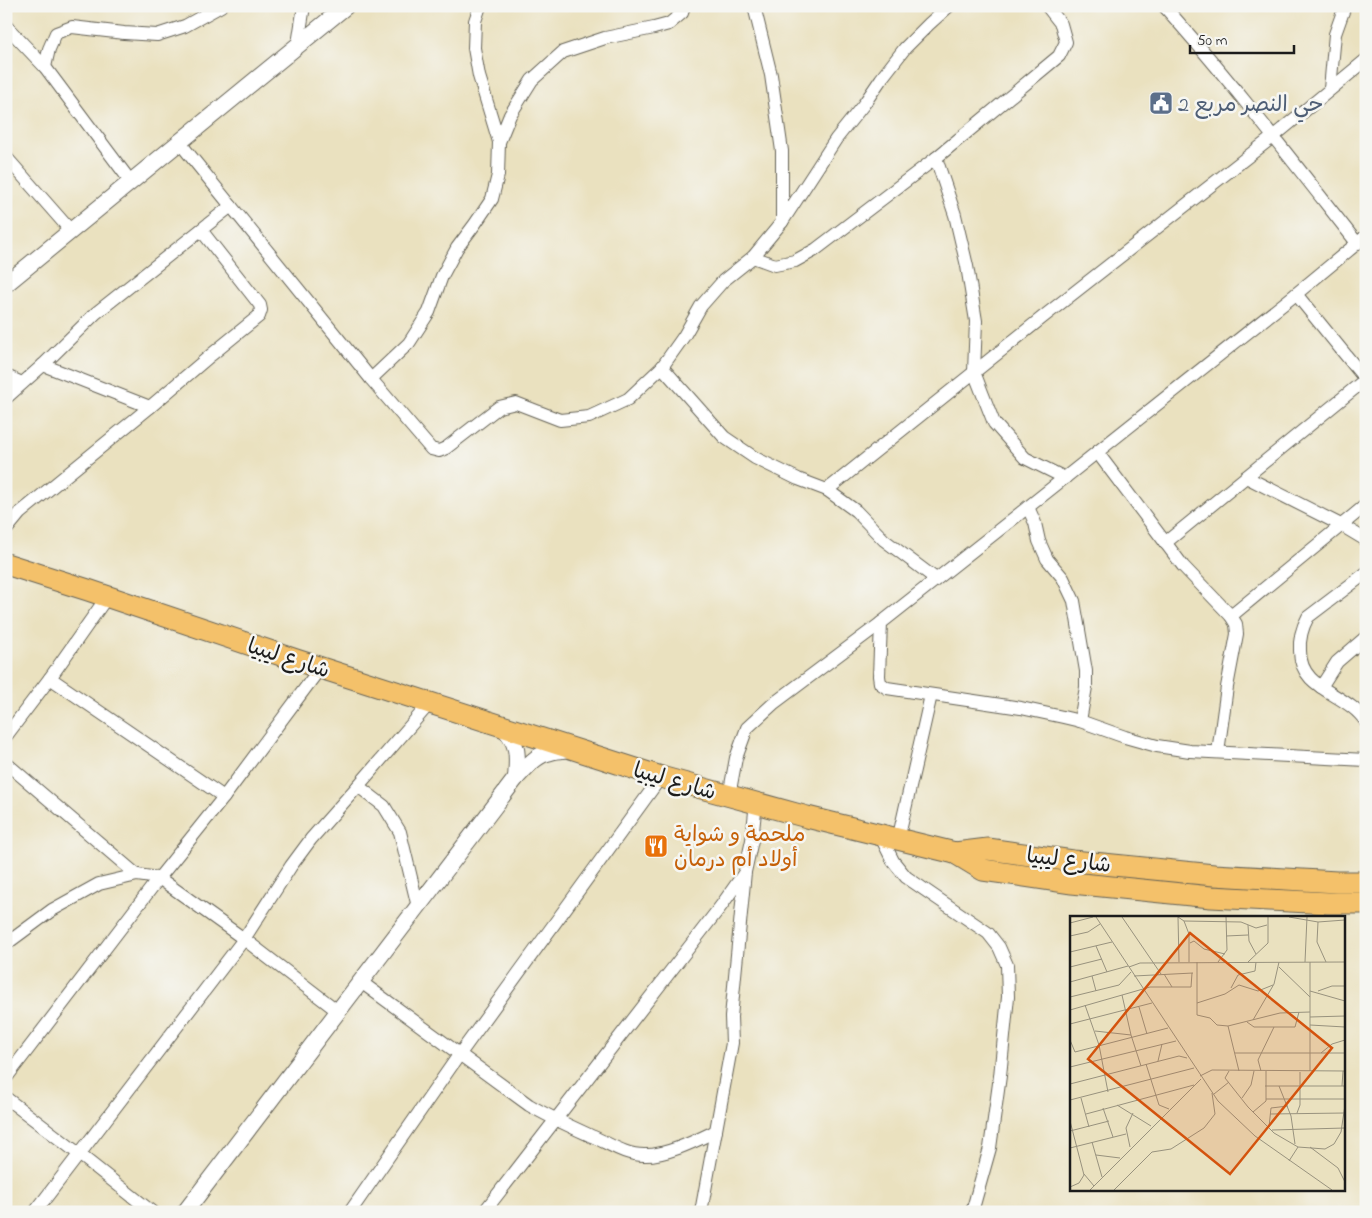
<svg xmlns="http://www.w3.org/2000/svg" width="1372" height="1218" viewBox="0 0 1372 1218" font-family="'Indie Flower','Playpen Sans Arabic',sans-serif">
  <rect width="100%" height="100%" fill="#f6f6f2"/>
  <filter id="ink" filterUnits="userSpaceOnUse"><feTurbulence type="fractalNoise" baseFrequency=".02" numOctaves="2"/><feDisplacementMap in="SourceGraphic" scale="10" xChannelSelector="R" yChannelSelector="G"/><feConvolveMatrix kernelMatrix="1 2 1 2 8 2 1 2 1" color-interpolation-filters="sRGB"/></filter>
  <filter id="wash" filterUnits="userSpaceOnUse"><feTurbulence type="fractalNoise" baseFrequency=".0096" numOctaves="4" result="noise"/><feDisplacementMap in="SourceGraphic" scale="20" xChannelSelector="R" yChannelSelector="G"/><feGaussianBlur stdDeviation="1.12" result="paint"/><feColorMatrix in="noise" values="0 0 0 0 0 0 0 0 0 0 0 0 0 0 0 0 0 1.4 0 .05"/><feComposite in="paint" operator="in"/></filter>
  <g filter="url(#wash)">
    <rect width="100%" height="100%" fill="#eae1bf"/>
  </g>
  <g filter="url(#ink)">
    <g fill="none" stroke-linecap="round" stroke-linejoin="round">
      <g stroke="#646155" stroke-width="14">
        <g id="minor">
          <path d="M 754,6 L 771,75 L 782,151 L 782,222"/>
          <path d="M 1164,6 C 1232,82 1294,163 1357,243"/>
          <path d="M 6,26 L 45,67 L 131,182"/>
          <path d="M 298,44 L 304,6"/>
          <path d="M 45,67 L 49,49 L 56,33 L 72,27 L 124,33 L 157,35 L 185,26 L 221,6"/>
          <path d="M 1330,89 L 1335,34 L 1345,6"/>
          <path d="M 499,142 L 510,115 L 532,80 L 563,52 L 605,38 L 654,28 L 669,24 L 682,13 L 684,6"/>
          <path d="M 180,143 L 371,379 L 431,449 L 439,451 L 446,448 L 499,407 L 516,403 L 560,420 L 589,417 L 628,399 L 662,367 L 684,336 L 701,306 L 723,281 L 753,257 L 782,222 L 836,139 L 864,104 L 881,79 L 905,48 L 929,24 L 949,6"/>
          <path d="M 6,157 L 71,231"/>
          <path d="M 936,158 L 955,215 L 967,266 L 976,321 L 974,372 L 994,423 L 1025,458 L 1065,478"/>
          <path d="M 753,257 L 775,265 L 795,261 L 815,250 L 936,158 L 1059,56 L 1066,42 L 1061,24 L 1047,6"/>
          <path d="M 1296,294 L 1366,380"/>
          <path d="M 43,365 L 150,407"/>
          <path d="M 662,367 L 724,437 L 755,458 L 798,479 L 827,490 L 856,511 L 884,540 L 936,579"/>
          <path d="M 6,376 L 22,383"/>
          <path d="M 371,379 L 409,343 L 429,312 L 442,276 L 457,248 L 475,224 L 492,199 L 498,175 L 499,142 L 479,76 L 474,48 L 475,21 L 480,6"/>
          <path d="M 6,398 L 43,365 L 96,313 L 231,206"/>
          <path d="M 1097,452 L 1183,566 L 1231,616 L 1236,624 L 1237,634 L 1227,687 L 1218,752"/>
          <path d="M 1246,477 L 1341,525 L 1366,540"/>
          <path d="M 827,490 L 1043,317 L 1274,136 L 1366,60"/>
          <path d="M 1028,507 L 1035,523 L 1039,541 L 1047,559 L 1063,578 L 1074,601 L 1086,671 L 1086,687 L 1080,721"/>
          <path d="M 6,530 L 20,513 L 150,407 L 211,355 L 259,316 L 261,310 L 260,305 L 201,230"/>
          <path d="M 1165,543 L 1366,379"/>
          <path d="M 1366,573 L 1308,617 C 1302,628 1299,639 1300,651 C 1300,691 1347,692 1366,722"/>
          <path d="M 1231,616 L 1366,505"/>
          <path d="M 881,623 L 879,676 L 880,683 L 887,688 L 1021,708 L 1063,717 L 1080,721 L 1125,737 L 1157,746 L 1190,751 L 1366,760"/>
          <path d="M 50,678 L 224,797"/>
          <path d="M 1321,687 L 1337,662 L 1366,637"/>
          <path d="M 6,736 L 50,678 L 107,597"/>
          <path d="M 6,763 L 137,875"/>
          <path d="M 358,786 L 384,806 L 400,832 L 418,907"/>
          <path d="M 729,796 L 736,758 L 747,728 L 773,704 L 881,623 L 1028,507 L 1296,294 L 1366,236"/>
          <path d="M 880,835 L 893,861 L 906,877 L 988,933 L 999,947 L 1007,965 L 1008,997 L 1000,1076 L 990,1148 L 972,1212"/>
          <path d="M 898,840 L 931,695"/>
          <path d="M 6,944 L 52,910 L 99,884 L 137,875 L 159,878 L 244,939 L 339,1012"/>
          <path d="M 361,982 L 529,1105 C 551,1118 574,1128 598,1139 C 613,1146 627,1155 644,1155 C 666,1156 697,1140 716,1131"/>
          <path d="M 6,1078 L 159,878 L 224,797 L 321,667"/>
          <path d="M 6,1098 L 79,1154 L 152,1212"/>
          <path d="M 35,1212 L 244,939 L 291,866 L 311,839 L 358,786 L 430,703"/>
          <path d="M 350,1212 L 459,1055 L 661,777"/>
          <path d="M 484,1212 L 666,977 L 721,906 L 745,872"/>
          <path d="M 701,1212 L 732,1043 L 731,1017 L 745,872 L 752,840 L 756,802"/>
        </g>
      </g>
      <g stroke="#646155" stroke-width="18">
        <g id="tertiary">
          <path d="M 6,284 L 346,6"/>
          <path d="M 501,725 C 519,743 518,754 516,778"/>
          <path d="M 185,1212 L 516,778 C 526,768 536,754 551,752 C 557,750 564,750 571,749"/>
        </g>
      </g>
      <g stroke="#646155" stroke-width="23">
        <g id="trunk">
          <path d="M 6,564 L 88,590 L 296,660 L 661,777 L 807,817 L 955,853 L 988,849 L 1073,861 L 1214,875 L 1337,882 L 1366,882"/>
          <path d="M 955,853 L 983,870 L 1072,883 L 1211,897 L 1329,903 L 1366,903"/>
        </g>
      </g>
      <use href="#minor" stroke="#fff" stroke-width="12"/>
      <use href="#tertiary" stroke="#fff" stroke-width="16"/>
      <use href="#trunk" stroke="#f4c16a" stroke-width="21"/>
    </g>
  </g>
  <defs>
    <g id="civic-square" transform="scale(1.25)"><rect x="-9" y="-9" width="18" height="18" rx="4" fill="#5c6f8a" stroke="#f6f6f2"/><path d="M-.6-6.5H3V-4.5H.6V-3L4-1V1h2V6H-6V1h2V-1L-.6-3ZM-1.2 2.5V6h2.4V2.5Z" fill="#fff"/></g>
    <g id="restaurant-square" transform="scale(1.25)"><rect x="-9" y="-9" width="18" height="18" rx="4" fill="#e8710a" stroke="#f6f6f2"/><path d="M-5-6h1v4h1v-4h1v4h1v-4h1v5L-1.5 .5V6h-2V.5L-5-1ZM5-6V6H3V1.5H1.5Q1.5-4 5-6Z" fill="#fff"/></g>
  </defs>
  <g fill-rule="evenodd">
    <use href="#civic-square" x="1161" y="103"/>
    <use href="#restaurant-square" x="656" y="846"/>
  </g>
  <g text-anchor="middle" stroke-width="5" stroke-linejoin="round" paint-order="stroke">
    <g font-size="22" fill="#4e5e75" stroke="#f6f6f2" text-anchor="start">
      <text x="1178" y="111">حي النصر مربع 2</text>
    </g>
    <g font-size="22" fill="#1c1c1c" stroke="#f6f6f2">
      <text transform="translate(289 657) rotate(18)" y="8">شارع ليبيا</text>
      <text transform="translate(675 780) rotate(16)" y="8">شارع ليبيا</text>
      <text transform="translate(1069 859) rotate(7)" y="8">شارع ليبيا</text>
    </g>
    <g font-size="22" fill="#c56008" stroke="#f6f6f2" text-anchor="start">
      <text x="674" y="841">ملحمة و شواية<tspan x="674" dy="25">أولاد أم درمان</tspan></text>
    </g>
  </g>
  <g transform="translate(1070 916)">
    <rect width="275" height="275" fill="#eae1bf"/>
    <path fill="none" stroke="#98927e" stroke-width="1" d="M 26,1 L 148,185 L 185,220 L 262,274M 52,1 L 91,58M 108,1 L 114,5 L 171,6 L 186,12 L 197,9M 108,1 L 109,46M 219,1 L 248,6 L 275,4M 114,5 L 119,18 L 119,46M 248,6 L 247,26 L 256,46M 0,7 L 23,1M 178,9 L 179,25 L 186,38M 0,20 L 18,16 L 30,8M 156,20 L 178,19M 120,27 L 124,25 L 134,33 L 155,38M 26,30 L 37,56M 0,36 L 42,26M 127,46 L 127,99 L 140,102 L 147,109 L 158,110 L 210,97 L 240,96M 148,46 L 157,34 L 156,1M 178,46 L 198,27 L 198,1M 235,46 L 237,1M 240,46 L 240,155M 0,51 L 32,43M 59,51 L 70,47 L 275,46M 209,51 L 240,81M 94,58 L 102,71M 22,60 L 26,75M 64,60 L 123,57M 0,66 L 58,50M 161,72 L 168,59 L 185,55 L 186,46M 240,75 L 275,85M 248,75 L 262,70 L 275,70M 52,79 L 61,119M 0,81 L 49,69 L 61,56M 127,87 L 155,78 L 169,69 L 188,75 L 203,69M 15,89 L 29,129 L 38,176M 69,91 L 77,118M 0,94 L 80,71 L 121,71 L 122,57M 240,101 L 275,100M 183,104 L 204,68 L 209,46M 177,106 L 184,111 L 225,111 L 229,96M 0,108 L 82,87M 240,109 L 275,111M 158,110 L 169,155M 25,115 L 61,119 L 71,150M 0,124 L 5,136 L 98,112M 165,137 L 275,137M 251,137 L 262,128 L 275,124M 88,145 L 92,128M 76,148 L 89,189 L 99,193M 0,151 L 106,125M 159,155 L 155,162 L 178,191 L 204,217 L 228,231M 191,155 L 188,144 L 204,111M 130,160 L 142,154 L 275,155M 0,168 L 109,140 L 117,142M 195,170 L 275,170M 209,170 L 221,200 L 225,228M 272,170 L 273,155M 144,178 L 159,166M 11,182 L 19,211M 172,182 L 181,169 L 184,155M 196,183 L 275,183M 0,184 L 124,152M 47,189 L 81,210M 33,192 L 43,221M 183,196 L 196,185 L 196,155M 227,197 L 230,189 L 230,156M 16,198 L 124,169M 200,198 L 275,197M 0,205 L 14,259 L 9,267 L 0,271M 199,211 L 201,192 L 218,190M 202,214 L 275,212M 0,215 L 39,205M 22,226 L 32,261M 60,231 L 56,212 L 63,197M 240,231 L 268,252 L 275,266M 0,232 L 56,218M 26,239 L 50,242M 219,245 L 228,231 L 255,233 L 264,228 L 271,216 L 275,189M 14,258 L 24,270M 20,274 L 131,163M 44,274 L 82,236 L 101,233 L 134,212 L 145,198 L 142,177"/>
    <path fill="#d4530e" fill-opacity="0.15" stroke="#d4530e" stroke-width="2.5" d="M 120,17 L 262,132 L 160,258 L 18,143 Z"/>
    <rect width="275" height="275" fill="none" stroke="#1c1c1c" stroke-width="2.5"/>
  </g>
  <rect width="1372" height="1218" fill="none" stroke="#f6f6f2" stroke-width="25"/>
  <path d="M1190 45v8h104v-8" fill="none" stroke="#1c1c1c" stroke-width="2.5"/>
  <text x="1197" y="45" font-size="15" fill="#1c1c1c" stroke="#f6f6f2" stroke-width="4" paint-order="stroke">50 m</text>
</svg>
